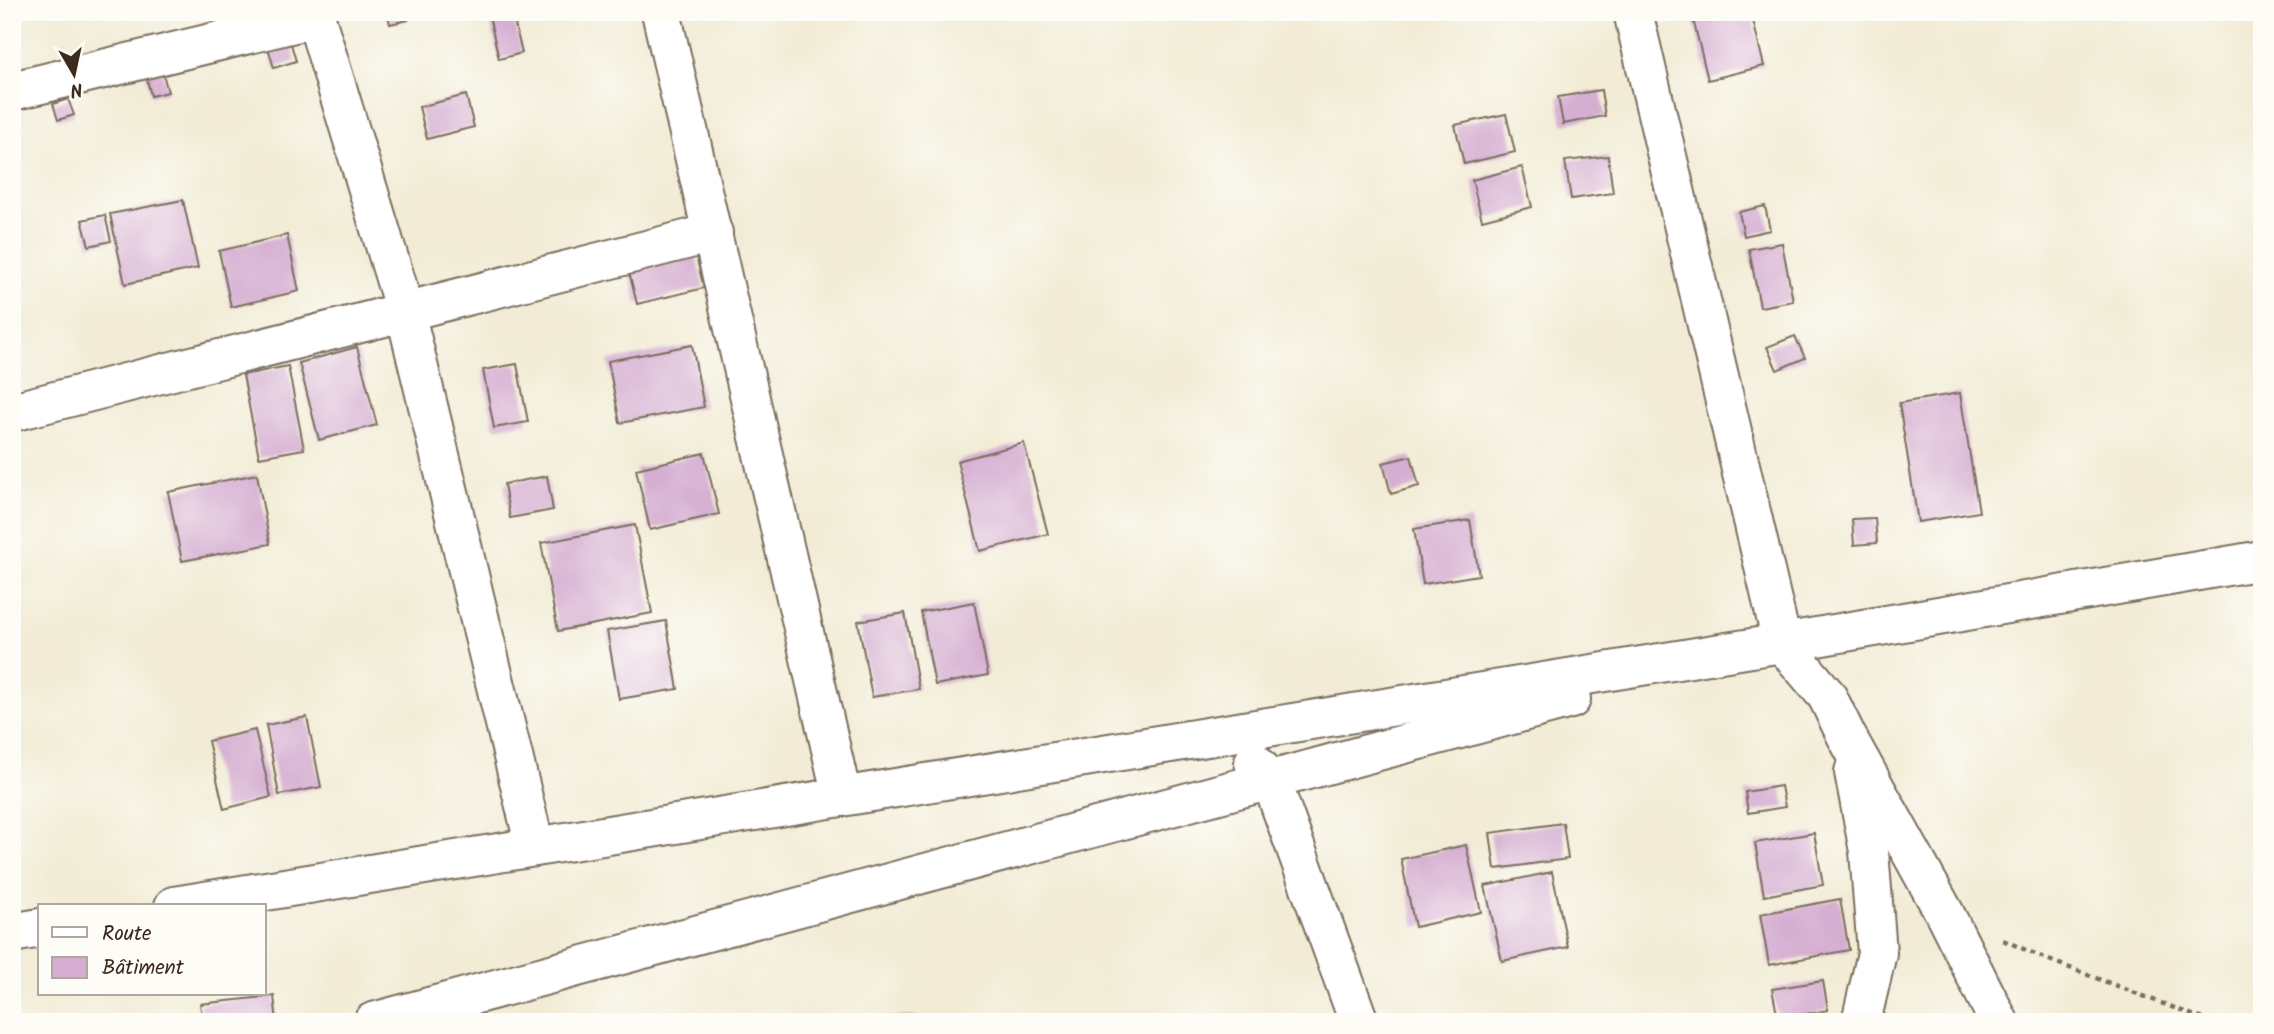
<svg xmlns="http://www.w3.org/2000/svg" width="2274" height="1034" viewBox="0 0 2274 1034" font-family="Kalam,sans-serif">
  <rect width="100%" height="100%" fill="#fdfcf7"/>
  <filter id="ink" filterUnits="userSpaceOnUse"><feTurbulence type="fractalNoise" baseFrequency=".0143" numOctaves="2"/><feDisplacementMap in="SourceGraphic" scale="14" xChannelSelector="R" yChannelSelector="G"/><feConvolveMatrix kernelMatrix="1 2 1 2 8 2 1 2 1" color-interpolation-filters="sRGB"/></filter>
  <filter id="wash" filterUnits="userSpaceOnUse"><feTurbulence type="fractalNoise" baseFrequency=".00686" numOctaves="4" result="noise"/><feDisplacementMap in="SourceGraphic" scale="28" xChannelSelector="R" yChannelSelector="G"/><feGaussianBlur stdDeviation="1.57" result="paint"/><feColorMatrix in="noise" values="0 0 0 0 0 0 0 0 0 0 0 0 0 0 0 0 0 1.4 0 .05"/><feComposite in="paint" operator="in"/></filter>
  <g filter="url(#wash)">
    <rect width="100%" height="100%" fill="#f2ecd6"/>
    <path fill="#a1d585" stroke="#6e8052" stroke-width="2" d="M 752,1017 L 962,1019 L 975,1022 L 733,1022 Z"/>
    <g id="blocks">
      <g fill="#d5aed2">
        <path d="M 387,12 L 406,12 L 408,20 L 390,24 Z"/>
        <path d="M 488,12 L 512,12 L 522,53 L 499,59 Z"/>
        <path d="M 1720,12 L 1751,12 L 1764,66 L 1708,80 L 1693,19 Z"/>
        <path d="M 289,37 L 296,61 L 274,68 L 267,44 Z"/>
        <path d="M 162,70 L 168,92 L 151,96 L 146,75 Z"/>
        <path d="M 1601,90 L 1605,116 L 1563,124 L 1558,97 Z"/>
        <path d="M 466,95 L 474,127 L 427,139 L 419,107 Z"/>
        <path d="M 68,99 L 74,115 L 58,120 L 53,104 Z"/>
        <path d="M 1506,114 L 1515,152 L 1464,164 L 1455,125 Z"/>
        <path d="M 1608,156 L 1613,193 L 1571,199 L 1565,161 Z"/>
        <path d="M 1522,167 L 1532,207 L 1482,220 L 1472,180 Z"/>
        <path d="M 183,200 L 198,268 L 125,284 L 110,214 Z"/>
        <path d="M 1765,206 L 1770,230 L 1744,236 L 1739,212 Z"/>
        <path d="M 105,215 L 111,241 L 89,246 L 82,220 Z"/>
        <path d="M 287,235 L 299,291 L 231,307 L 219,251 Z"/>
        <path d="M 1782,243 L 1793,301 L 1760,307 L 1749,249 Z"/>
        <path d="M 696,256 L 704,288 L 637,304 L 629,272 Z"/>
        <path d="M 1795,336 L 1805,358 L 1777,370 L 1767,347 Z"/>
        <path d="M 692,345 L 704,407 L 620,423 L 608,361 Z"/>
        <path d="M 357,347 L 377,425 L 319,440 L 299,363 Z"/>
        <path d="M 517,364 L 528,422 L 494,428 L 483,370 Z"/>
        <path d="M 288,366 L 304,449 L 259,457 L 243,375 Z"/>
        <path d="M 1960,393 L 1979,512 L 1918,522 L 1899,403 Z"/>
        <path d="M 1024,443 L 1048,534 L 980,551 L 957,461 Z"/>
        <path d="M 704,453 L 719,514 L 650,530 L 636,469 Z"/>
        <path d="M 1411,456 L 1419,486 L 1391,494 L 1383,463 Z"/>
        <path d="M 257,474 L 270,544 L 182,561 L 168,492 Z"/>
        <path d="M 547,476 L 553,510 L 510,518 L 504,484 Z"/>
        <path d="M 1875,518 L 1877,543 L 1854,545 L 1852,519 Z"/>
        <path d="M 1470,520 L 1479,575 L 1423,584 L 1414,529 Z"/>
        <path d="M 635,525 L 652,613 L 558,631 L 541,543 Z"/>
        <path d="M 974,602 L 988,675 L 935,685 L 921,612 Z"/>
        <path d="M 905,613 L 919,689 L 872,697 L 858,621 Z"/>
        <path d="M 666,621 L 678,689 L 619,699 L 607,631 Z"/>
        <path d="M 307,717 L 321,787 L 279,795 L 266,725 Z"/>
        <path d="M 255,730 L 271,797 L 224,809 L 208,741 Z"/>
        <path d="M 1781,786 L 1785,807 L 1748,813 L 1745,792 Z"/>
        <path d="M 1563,823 L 1568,859 L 1495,869 L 1490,833 Z"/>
        <path d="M 1814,833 L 1823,885 L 1764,896 L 1755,843 Z"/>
        <path d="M 1466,845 L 1481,912 L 1415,927 L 1401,859 Z"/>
        <path d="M 1552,872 L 1568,947 L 1502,961 L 1485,886 Z"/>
        <path d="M 1840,899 L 1849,950 L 1769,965 L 1760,914 Z"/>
        <path d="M 1823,981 L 1828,1010 L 1778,1019 L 1772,989 Z"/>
        <path d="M 274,996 L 277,1022 L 203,1022 L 200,1004 Z"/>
      </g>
    </g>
  </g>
  <g filter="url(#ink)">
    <use href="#blocks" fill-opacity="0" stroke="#7b6e5e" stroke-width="2"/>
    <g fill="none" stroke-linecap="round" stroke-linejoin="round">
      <g stroke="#7b6e5e" stroke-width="42">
        <g id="minor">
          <path d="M 314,12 L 405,311 L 535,847"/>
          <path d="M 661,12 L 842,797"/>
          <path d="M 1633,12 L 1782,643 L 1827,696 L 1847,737 L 1945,914 L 1999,1022"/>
          <path d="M 12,91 L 315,18"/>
          <path d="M 12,412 L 713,233"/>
          <path d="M 1254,762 L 1271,780 L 1359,1022"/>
          <path d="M 1854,772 L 1869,851 L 1877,953 L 1861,1022"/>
          <path d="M 174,906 L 1782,643 L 2262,560"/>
          <path d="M 12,933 L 40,928"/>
          <path d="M 373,1022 L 1571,699"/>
        </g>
      </g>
      <path stroke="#7b6e5e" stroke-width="4.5" stroke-dasharray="5 5" stroke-linecap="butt" d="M 2003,940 L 2049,960 L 2211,1022"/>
      <use href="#minor" stroke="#fff" stroke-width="38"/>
    </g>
  </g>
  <rect width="2274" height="1034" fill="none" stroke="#fdfcf7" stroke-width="42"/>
  <rect x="38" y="904" width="228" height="91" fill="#fdfcf7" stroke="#afa8a0" stroke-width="2"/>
  <rect x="52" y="927" width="35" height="10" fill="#ffffff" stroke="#afa8a0" stroke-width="2"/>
  <text x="102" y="940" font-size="21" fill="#3b2a1e">Route</text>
  <rect x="52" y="957" width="35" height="21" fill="#d5aed2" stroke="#afa8a0" stroke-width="2"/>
  <text x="102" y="974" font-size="21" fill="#3b2a1e">Bâtiment</text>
  <g transform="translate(74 74) rotate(171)" stroke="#fdfcf7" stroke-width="5" paint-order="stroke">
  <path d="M0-5L12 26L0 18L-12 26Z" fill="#3b2a1e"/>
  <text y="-10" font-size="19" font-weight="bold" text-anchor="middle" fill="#3b2a1e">N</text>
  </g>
</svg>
